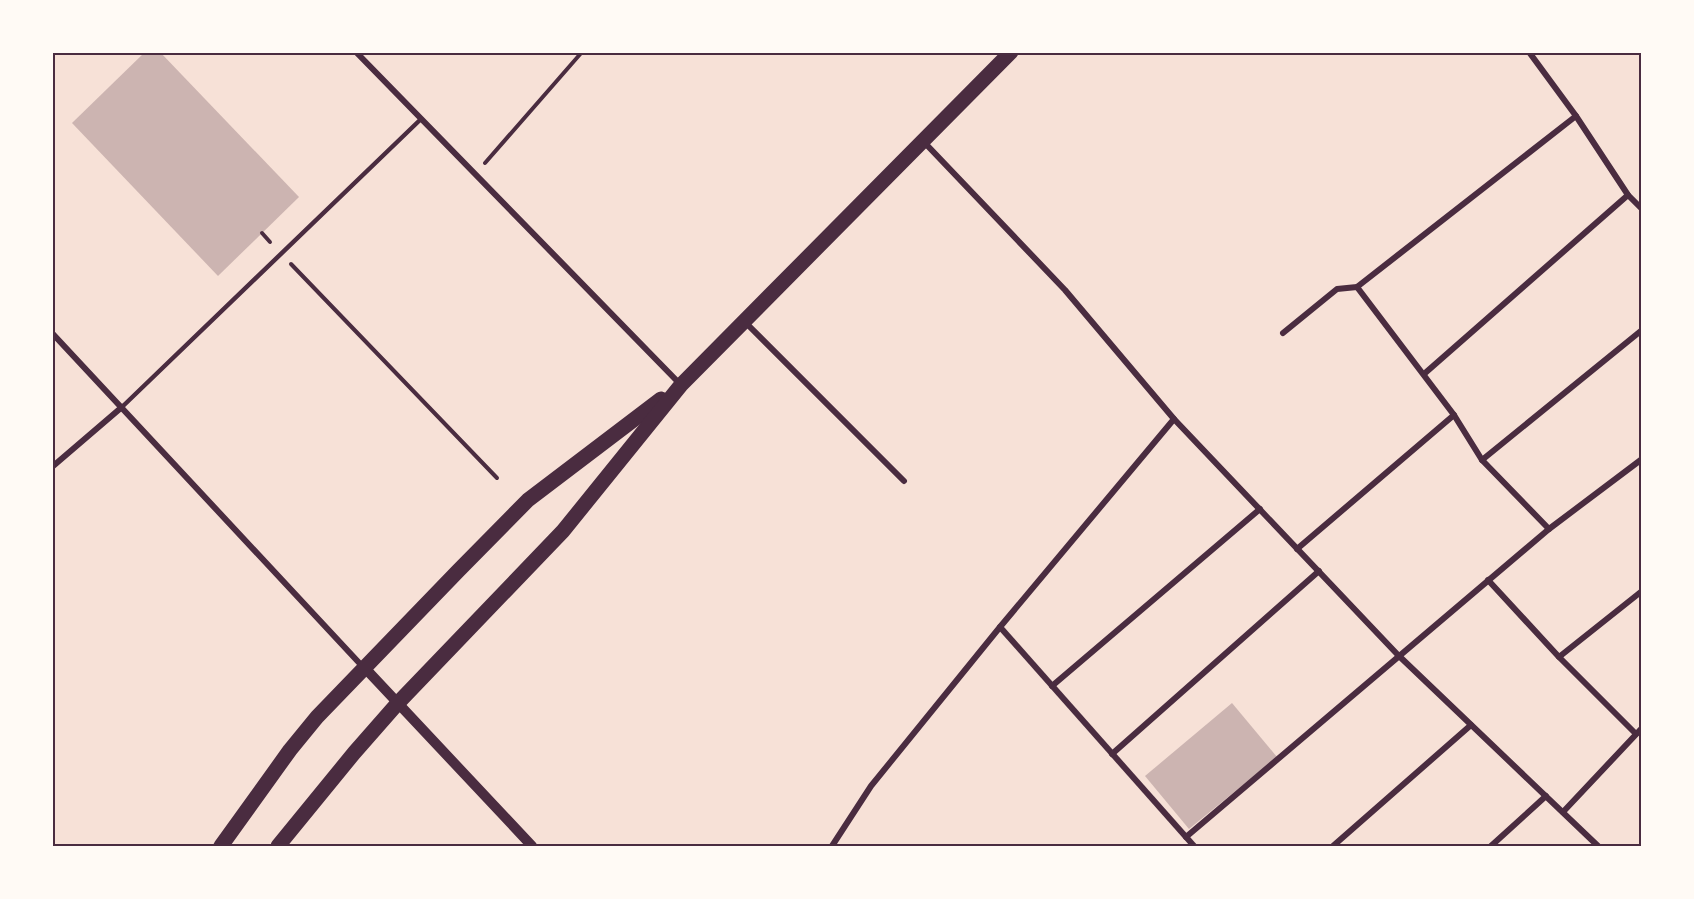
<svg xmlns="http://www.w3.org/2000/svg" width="1694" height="899" viewBox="0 0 1694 899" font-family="Manrope,sans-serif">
  <rect width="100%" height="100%" fill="#f7e1d7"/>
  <g fill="#ccb4b1">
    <path d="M 145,52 L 160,52 L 299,197 L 218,276 L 72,123 Z"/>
    <path d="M 1232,703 L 1277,757 L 1189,829 L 1145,776 Z"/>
  </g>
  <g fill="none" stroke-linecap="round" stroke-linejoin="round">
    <g stroke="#4a2c40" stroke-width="4">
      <path d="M 485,163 L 582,52"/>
      <path d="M 262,233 L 270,242"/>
      <path d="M 291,264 L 497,478"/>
    </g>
    <path stroke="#4a2c40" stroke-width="4.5" d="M 122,407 L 421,119"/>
    <g stroke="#4a2c40" stroke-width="6">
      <path d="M 356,52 L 680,384"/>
      <path d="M 1529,52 L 1576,116 L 1628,195 L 1642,209"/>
      <path d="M 923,141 L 1065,290 L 1174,419 L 1398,655 L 1598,846"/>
      <path d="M 1357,287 L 1454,415 L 1482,460 L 1549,529"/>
      <path d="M 744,321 L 904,481"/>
      <path d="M 52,333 L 363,667"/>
      <path d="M 1283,333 L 1337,289 L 1357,287 L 1576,116"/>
      <path d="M 1424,374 L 1628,195"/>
      <path d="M 1482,460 L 1642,330"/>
      <path d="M 52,467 L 122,407"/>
      <path d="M 1297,549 L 1454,415"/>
      <path d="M 1488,580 L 1559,657 L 1636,734"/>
      <path d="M 1000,627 L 1194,846"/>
      <path d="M 1559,657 L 1642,591"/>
      <path d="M 1052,686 L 1260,509"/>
      <path d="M 1112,754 L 1319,571"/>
      <path d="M 1563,812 L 1642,728"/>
      <path d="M 1186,837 L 1549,529 L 1642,459"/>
      <path d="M 832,846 L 871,786 L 1000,627 L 1174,419"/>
      <path d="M 1333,846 L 1471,725"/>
      <path d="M 1491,846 L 1546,796"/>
    </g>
    <path stroke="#4a2c40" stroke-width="10" d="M 364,667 L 532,846"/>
    <g stroke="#4a2c40" stroke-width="15">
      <path d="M 221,846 L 290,750 L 317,717 L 458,571 L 528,500 L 661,399"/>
      <path d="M 278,846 L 354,753 L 397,704 L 563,531 L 681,385 L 1011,52"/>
    </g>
  </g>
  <rect width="1694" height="899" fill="none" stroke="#fffaf5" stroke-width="108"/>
  <rect x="54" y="54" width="1586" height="791" fill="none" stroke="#4a2c40" stroke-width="2"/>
</svg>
